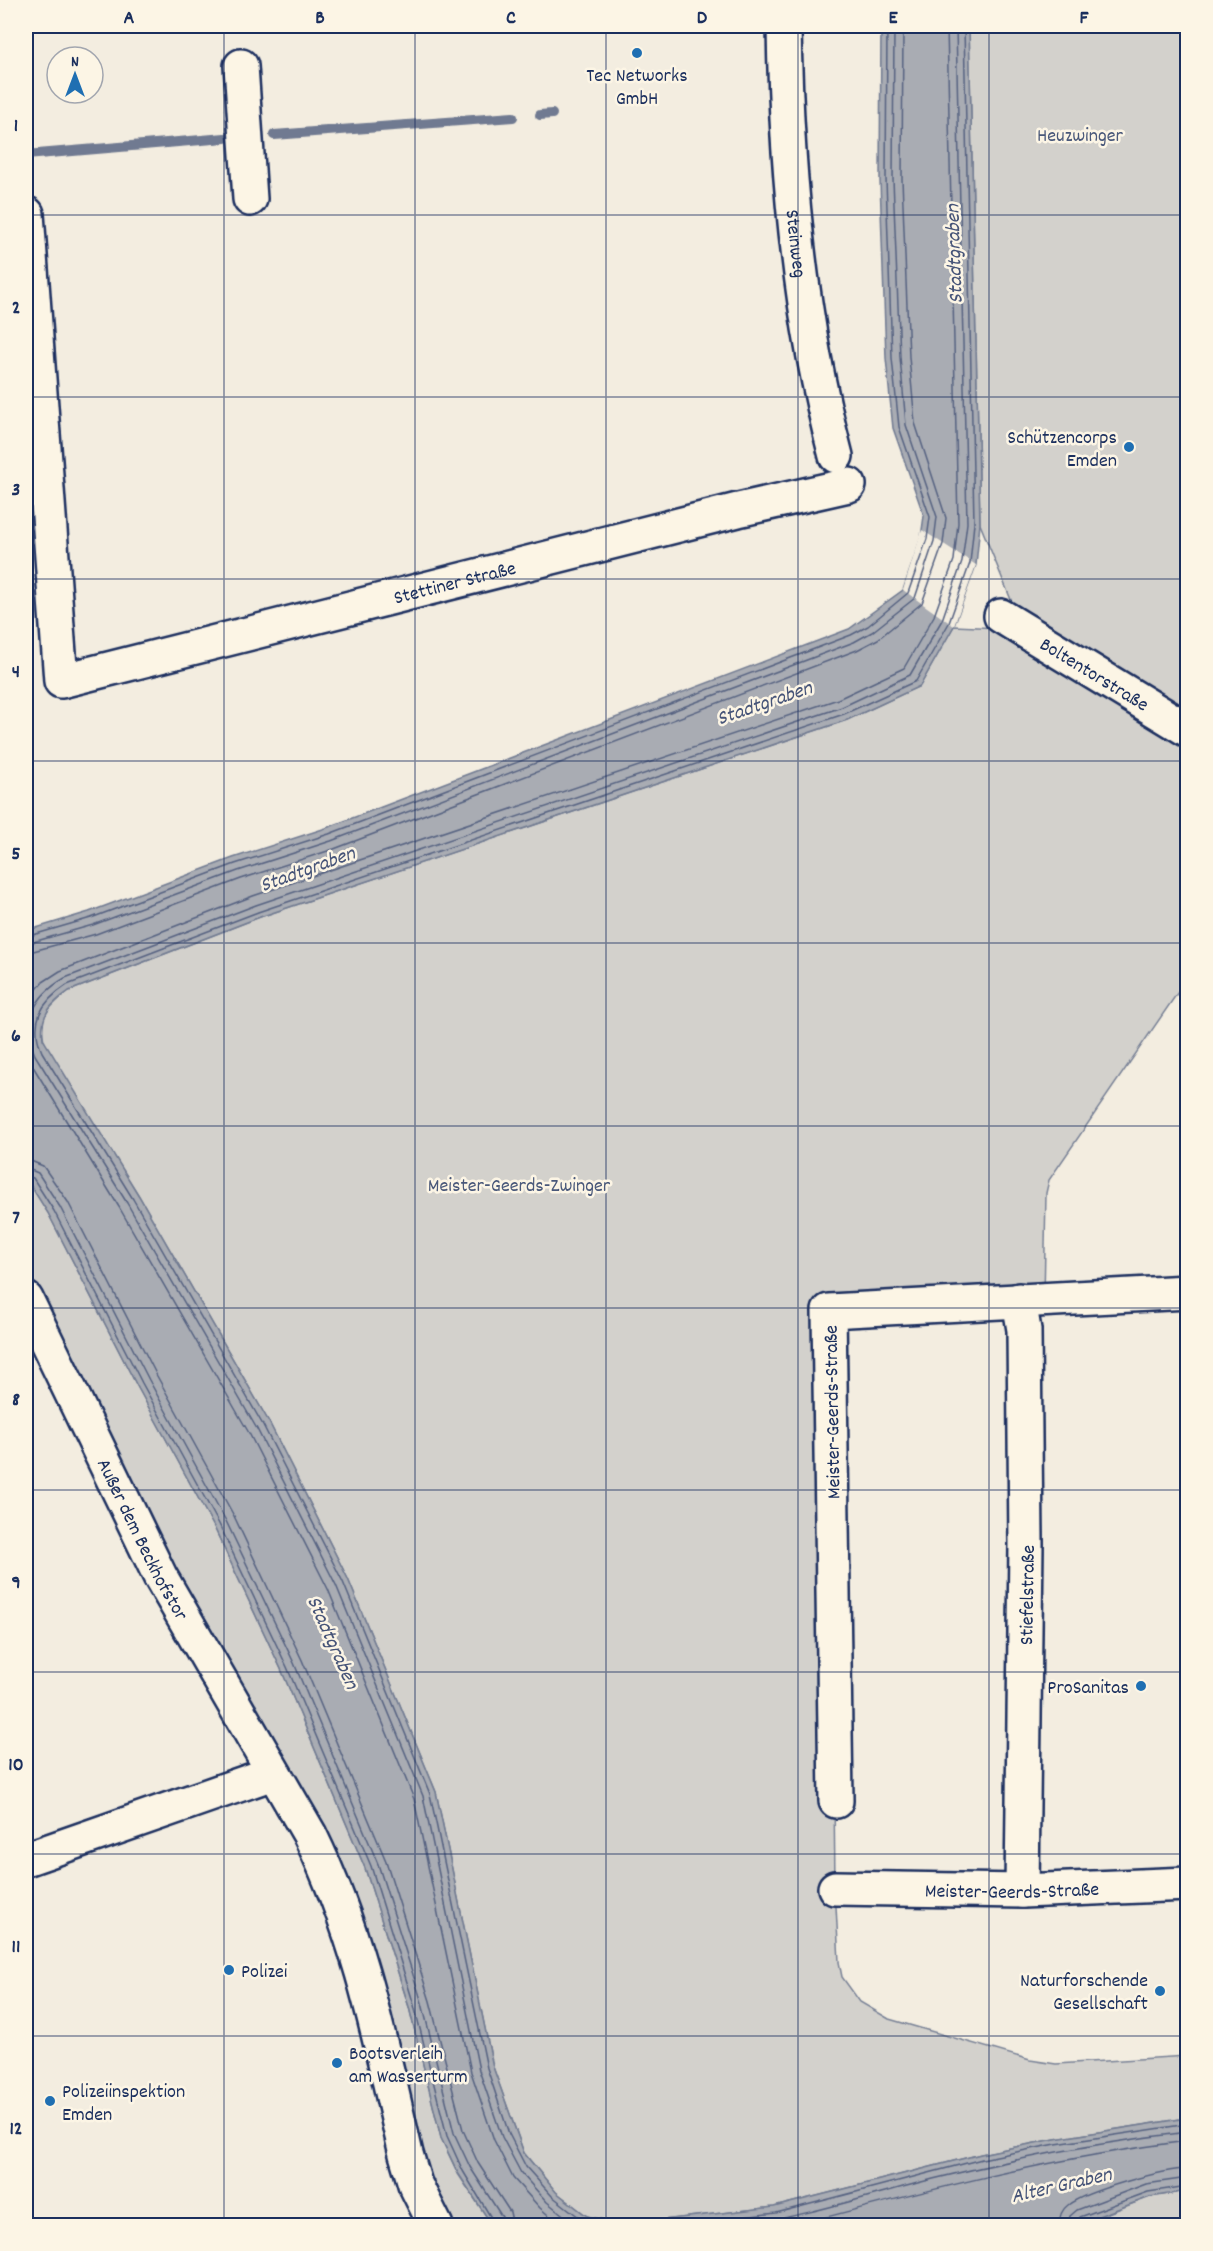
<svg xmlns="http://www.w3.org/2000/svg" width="1213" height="2251" viewBox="0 0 1213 2251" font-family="Dekko,sans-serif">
  <rect width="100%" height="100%" fill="#f3ede0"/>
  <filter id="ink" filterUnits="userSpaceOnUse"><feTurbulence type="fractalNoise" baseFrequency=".0167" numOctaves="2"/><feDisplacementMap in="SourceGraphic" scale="12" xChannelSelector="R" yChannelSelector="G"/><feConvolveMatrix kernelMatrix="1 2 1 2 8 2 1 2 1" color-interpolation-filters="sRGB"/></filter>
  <g filter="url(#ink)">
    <g fill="#d3d1cc" stroke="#778095" stroke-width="1.5">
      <path d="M 969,26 L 1187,26 L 1187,979 L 1049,1180 L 1046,1193 L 1044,1299 L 829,1311 L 835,1888 L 839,1962 L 842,1977 L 860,2002 L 889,2019 L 1030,2060 L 1056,2064 L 1187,2056 L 1187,2118 L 1055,2139 L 981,2154 L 774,2207 L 646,2222 L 616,2223 L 587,2216 L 556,2192 L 524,2153 L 493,2067 L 436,1792 L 348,1579 L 269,1422 L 139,1196 L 47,1049 C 35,1019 47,1009 69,991 L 260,917 L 847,720 L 920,686 L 954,626 L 1023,629 L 980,524 Z"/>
      <path d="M 26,1178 L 48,1213 L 137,1386 L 214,1527 L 281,1669 L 365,1868 L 409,2007 L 441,2138 L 458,2174 L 492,2225 L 436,2225 L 362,1966 L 26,1299 Z"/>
      <path d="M 1187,2191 L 1187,2225 L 1074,2226 L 1150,2197 Z"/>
    </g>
    <path fill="#a9acb3" stroke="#707a91" stroke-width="1.5" d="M 881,26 L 969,26 L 980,524 L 976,565 L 954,626 L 920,686 L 847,720 L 260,917 L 69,991 C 50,1004 40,1015 43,1039 L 139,1196 L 269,1422 L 348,1579 L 436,1792 L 493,2067 L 524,2153 L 556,2192 L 587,2216 L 616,2223 L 646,2222 L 774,2207 L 981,2154 L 1055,2139 L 1187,2118 L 1187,2191 L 1150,2197 L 1074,2225 L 492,2225 L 458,2173 L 441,2138 L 409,2007 L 365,1868 L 281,1669 L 214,1527 L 137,1386 L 48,1213 L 26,1178 L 26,931 L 89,912 L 233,858 L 326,828 L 849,629 L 903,590 L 921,537 L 924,516 L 893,428 L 886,358 L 880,180 Z"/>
    <path fill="#f3ede0" d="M 922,530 L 976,565 L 954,626 L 903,590 Z"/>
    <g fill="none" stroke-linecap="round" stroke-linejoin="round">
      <g stroke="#546180" stroke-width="1.5">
        <path d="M 26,937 L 91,918 L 235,864 L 329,834 L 851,635 L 868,626 L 908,593 L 927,539 L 930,517 L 899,427 L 892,358 L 886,179 L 887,26"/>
        <path d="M 26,944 L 93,925 L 238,871 L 331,841 L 854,642 L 872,632 L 915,598 L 934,541 L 937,517 L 906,425 L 900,357 L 893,179 L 894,26"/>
        <path d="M 26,953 L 96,934 L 241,879 L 334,849 L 857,650 L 878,639 L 922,603 L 943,544 L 946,518 L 915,423 L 909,357 L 902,179 L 903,26"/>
        <path d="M 26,1002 L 43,982 L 60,971 L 253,896 L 838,699 L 904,668 L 934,616 L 954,560 L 958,523 L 947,26"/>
        <path d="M 26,1055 L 119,1207 L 249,1433 L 328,1589 L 414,1799 L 471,2072 L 494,2140 L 513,2178 L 540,2208 L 561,2226"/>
        <path d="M 26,1159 L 43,1166 L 68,1202 L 157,1376 L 234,1516 L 302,1660 L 386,1861 L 430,2001 L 463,2130 L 478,2163 L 510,2212 L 513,2226"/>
        <path d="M 26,1168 L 38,1173 L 60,1207 L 149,1380 L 226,1521 L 294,1663 L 378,1864 L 422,2003 L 454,2133 L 470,2167 L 502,2217 L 504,2226"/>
        <path d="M 26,1176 L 33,1178 L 54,1211 L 142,1383 L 219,1524 L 287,1667 L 371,1866 L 414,2005 L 447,2136 L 463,2171 L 496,2226"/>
        <path d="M 577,2226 L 547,2202 L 521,2173 L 502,2137 L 479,2070 L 423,1796 L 336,1585 L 257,1429 L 127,1203 L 35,1055 C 21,1022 34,996 65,978 L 256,905 L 842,707 L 910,675 L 942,620 L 962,562 L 967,523 L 956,26"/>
        <path d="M 599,2226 L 584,2221 L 552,2196 L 526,2167 L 509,2134 L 487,2068 L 430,1794 L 343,1582 L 263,1425 L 133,1199 L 42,1052 C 29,1022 41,1002 67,985 L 258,912 L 844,714 L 916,681 L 949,623 L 970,563 L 974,523 L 964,26"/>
        <path d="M 670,2226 L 776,2213 L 982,2159 L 1056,2144 L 1188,2124"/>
        <path d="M 734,2226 C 802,2218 867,2196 933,2179 C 1017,2158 1102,2142 1188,2132"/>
        <path d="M 793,2226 C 924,2191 1053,2157 1188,2141"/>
        <path d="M 1059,2226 C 1059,2217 1061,2210 1068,2205 C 1086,2191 1163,2169 1188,2169"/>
        <path d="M 1068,2226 L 1070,2216 L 1077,2210 L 1146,2184 L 1188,2178"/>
        <path d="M 1075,2226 L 1080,2217 L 1148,2192 L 1188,2186"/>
      </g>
      <g stroke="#707a91" stroke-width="10">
        <path d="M 540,115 L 552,114"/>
        <path d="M 274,135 L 513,117"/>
        <path d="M 26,155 L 225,138"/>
      </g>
      <g stroke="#1b2f5e" stroke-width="38">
        <g id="minor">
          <path id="s1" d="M 784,26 C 786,170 799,315 836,456"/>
          <path d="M 241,66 L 250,199"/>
          <path id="s2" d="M 27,214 L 61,681 L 738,510 L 849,485"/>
          <path id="s3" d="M 1001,616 L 1188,730"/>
          <path id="s4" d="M 26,1299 L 160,1576 L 310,1835 C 361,1940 380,2041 406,2154 L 415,2184 L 436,2226"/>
          <path d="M 1019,1300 L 1024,1330 L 1026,1544 L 1022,1891"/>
          <path d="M 836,1801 L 829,1311 L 1188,1292"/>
          <path d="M 26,1859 L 273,1773"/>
          <path id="s5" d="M 835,1888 L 1022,1891 L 1188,1884"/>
        </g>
      </g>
      <use href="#minor" stroke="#fcf5e5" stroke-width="33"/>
    </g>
  </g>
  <path fill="none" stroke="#1b2f5e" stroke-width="1.5" stroke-opacity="0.55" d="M 224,26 L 224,2226M 415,26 L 415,2226M 606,26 L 606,2226M 798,26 L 798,2226M 989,26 L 989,2226M 26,215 L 1188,215M 26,397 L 1188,397M 26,579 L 1188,579M 26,761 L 1188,761M 26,943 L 1188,943M 26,1126 L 1188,1126M 26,1308 L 1188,1308M 26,1490 L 1188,1490M 26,1672 L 1188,1672M 26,1854 L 1188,1854M 26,2036 L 1188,2036"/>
  <g fill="#1f6fb2" stroke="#fcf5e5" stroke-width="2">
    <circle cx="637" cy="53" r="6"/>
    <circle cx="1129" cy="447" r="6"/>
    <circle cx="1141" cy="1686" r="6"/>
    <circle cx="229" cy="1970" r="6"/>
    <circle cx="1160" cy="1991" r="6"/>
    <circle cx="337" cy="2063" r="6"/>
    <circle cx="50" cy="2101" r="6"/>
  </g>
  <g text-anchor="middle" stroke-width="5" stroke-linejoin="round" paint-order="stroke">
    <g font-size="20" fill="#1b2f5e" stroke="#fcf5e5" text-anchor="end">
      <text x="637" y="81" text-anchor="middle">Tec Networks<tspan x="637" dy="23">GmbH</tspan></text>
      <text x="1117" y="443">Schützencorps<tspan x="1117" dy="23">Emden</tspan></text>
      <text x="1129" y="1693">ProSanitas</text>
      <text x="241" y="1977" text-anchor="start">Polizei</text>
      <text x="1148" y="1986">Naturforschende<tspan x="1148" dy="23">Gesellschaft</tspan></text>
      <text x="349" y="2059" text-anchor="start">Bootsverleih<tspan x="349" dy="23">am Wasserturm</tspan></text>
      <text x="62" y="2097" text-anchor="start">Polizeiinspektion<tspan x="62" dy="23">Emden</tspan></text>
    </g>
    <g font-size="20" fill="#49587a" stroke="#fcf5e5">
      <text x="1080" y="141">Heuzwinger</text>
      <text x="519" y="1191">Meister-Geerds-Zwinger</text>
    </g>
    <g font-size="20" fill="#1b2f5e" stroke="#fcf5e5">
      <text dy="7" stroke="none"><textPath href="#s1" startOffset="218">Steinweg</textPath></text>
      <text dy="7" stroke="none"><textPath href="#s2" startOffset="874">Stettiner Straße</textPath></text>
      <text dy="7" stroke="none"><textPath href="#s3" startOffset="110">Boltentorstraße</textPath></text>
      <text transform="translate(831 1412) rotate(-91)" y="7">Meister-Geerds-Straße</text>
      <text dy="7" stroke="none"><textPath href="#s4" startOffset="267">Außer dem Beckhofstor</textPath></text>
      <text transform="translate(1026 1595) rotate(-89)" y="7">Stiefelstraße</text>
      <text dy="7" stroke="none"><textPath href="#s5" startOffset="177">Meister-Geerds-Straße</textPath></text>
    </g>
    <g font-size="21" font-style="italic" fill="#465478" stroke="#fcf5e5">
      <text transform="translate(953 254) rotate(-92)" y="7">Stadtgraben</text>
      <text transform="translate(764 702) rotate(-19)" y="7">Stadtgraben</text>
      <text transform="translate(307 868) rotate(-20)" y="7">Stadtgraben</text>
      <text transform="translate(334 1642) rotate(66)" y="7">Stadtgraben</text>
      <text transform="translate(1061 2184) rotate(-13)" y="7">Alter Graben</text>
    </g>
  </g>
  <rect width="1213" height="2251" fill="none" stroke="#fcf5e5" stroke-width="66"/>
  <g transform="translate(75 75)"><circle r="28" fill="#fcf5e5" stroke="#a2a6af" stroke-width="1.5"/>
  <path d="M0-4.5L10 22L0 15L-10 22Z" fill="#1f6fb2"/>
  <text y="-9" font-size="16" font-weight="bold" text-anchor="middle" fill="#1b2f5e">N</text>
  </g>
  <rect x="33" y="33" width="1147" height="2185" fill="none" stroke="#1b2f5e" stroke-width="2"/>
  <g font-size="20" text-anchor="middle" font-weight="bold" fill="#1b2f5e">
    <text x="129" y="23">A</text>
    <text x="320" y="23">B</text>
    <text x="511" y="23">C</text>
    <text x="702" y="23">D</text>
    <text x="893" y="23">E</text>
    <text x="1084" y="23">F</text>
    <text x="16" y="131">1</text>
    <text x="16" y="313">2</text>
    <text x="16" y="495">3</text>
    <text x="16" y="677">4</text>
    <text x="16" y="859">5</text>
    <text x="16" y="1041">6</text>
    <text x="16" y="1223">7</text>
    <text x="16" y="1405">8</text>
    <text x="16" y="1588">9</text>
    <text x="16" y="1770">10</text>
    <text x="16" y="1952">11</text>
    <text x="16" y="2134">12</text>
  </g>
</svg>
